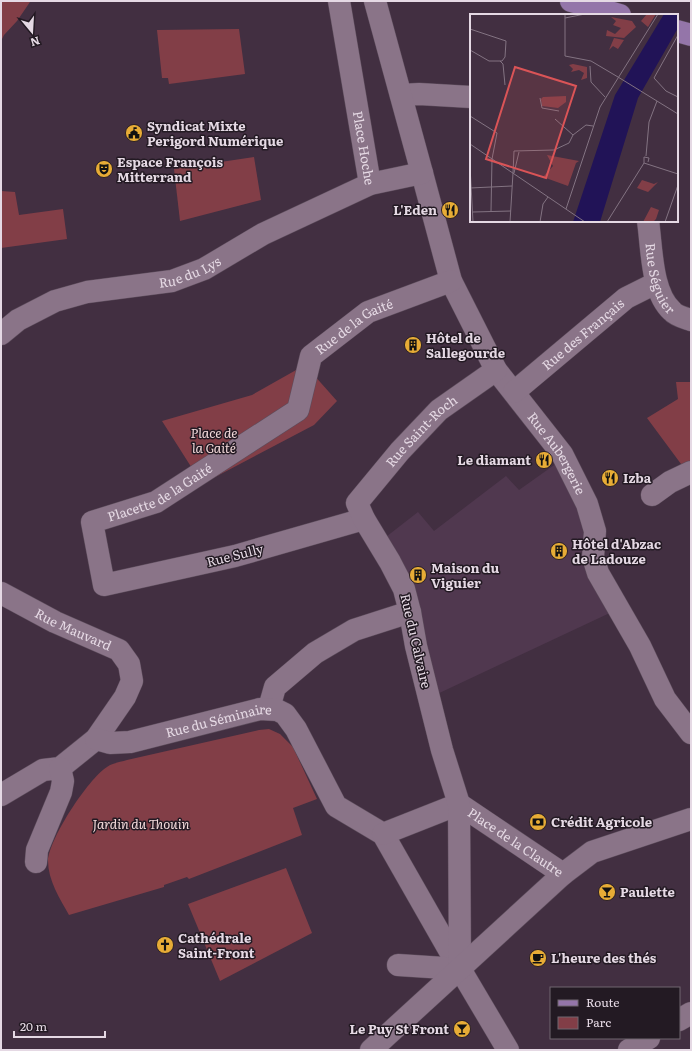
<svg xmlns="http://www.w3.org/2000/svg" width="692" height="1051" viewBox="0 0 692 1051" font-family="Literata,serif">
  <rect width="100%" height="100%" fill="#422f41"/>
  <path fill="#50384f" d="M 557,463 L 589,531 L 586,549 L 579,553 L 614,611 L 433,696 L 382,540 L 418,512 L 434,531 L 506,476 L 519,490 Z"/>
  <g fill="#823e47">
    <path d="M 1,1 L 30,2 L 17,21 L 4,35 L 1,41 Z"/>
    <path d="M 239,29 L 245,74 L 169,84 L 168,78 L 162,78 L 157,30 Z"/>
    <path d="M 254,157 L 261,200 L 180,221 L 174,169 Z"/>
    <path d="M 1,191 L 15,192 L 19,215 L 63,209 L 67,239 L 1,248 Z"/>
    <path d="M 305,365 L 337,401 L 314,425 L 202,484 L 162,421 L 252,395 Z"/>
    <path d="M 676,382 L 691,382 L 691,465 L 684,468 L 647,418 L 678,399 Z"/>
    <path d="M 269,729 L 280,734 L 293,747 L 317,799 L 293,808 L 302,835 L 189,879 L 187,877 L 164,885 L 164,887 L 69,915 C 60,899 48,880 48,861 C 49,839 88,779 107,767 C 112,763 121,762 127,760 L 259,730 Z"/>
    <path d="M 286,868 L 312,933 L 220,981 L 188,904 Z"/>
  </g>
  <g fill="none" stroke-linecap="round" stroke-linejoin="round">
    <g stroke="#5d4d5c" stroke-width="23">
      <g id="minor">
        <path id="s1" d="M 339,1 L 370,184"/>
        <path d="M 401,95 L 419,94 L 471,97"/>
        <path id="s2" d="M 422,173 L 451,281 L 496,370 L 562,454 L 587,504 L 595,531 L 593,557 L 598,573 L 640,646 L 665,699 L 691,733"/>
        <path id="s3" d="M 648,221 C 652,248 651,292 672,311 C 676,316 685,318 691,320"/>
        <path id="s4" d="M 1,334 L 18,320 L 55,301 L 87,292 L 172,281 L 204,269 L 263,234 L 370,184 L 422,173 L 375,1"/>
        <path id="s5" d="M 514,392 L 626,298 L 656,283"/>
        <path d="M 652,495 L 670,482 L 691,472"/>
        <path id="s6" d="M 364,519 L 235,556 L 104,585 L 92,522 L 156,502 L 298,410 L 311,356 L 368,312 L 451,281"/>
        <path id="s7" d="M 1,593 L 55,622 L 119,650 L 129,664 L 132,681 L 125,697 L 96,739 L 60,768 L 43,770 L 1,795"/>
        <path d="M 269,708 L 275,687 L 315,653 L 354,630 L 410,612"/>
        <path id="s8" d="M 96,739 L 110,743 L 130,742 L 260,709 L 277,710 L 285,714 L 296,729 L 336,806 L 383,834 L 460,969 L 508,1050"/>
        <path id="s9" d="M 383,834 L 459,804 L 563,874"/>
        <path d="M 36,862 L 37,850 L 61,792 L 63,781 L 60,768"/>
        <path d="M 398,965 L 460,969"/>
        <path id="s10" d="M 460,969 L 459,804 L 442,750 L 416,646 L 410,612 L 404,589 L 390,562 L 364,519 L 357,503 L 400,451 L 439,410 L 496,370"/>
        <path d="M 679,1020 L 691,1013"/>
        <path d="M 371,1050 L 563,874 L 592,852 L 691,819"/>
        <path d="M 629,1050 L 649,1038"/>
      </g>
    </g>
    <g stroke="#5d4d5c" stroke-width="23">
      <g id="major">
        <path d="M 571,1 L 620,15"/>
        <path d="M 677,31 L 691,35"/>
      </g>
    </g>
    <use href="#minor" stroke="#8a7488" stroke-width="22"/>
    <use href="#major" stroke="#9475a9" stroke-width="22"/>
  </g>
  <defs>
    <g id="civic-disc" transform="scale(0.9)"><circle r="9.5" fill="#e7ac36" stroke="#231a23"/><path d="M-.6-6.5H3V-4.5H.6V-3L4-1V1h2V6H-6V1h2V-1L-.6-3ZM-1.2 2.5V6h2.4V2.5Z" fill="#111"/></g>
    <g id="theatre-disc" transform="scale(0.9)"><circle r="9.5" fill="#e7ac36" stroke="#231a23"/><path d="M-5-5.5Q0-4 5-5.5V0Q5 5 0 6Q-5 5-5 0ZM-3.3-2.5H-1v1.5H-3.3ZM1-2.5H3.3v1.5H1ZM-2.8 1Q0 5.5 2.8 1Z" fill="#111"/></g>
    <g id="restaurant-disc" transform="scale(0.9)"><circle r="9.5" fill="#e7ac36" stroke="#231a23"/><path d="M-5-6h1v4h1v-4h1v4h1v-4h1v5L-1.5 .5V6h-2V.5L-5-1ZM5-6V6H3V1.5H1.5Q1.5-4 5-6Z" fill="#111"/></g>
    <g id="building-disc" transform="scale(0.9)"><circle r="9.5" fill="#e7ac36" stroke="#231a23"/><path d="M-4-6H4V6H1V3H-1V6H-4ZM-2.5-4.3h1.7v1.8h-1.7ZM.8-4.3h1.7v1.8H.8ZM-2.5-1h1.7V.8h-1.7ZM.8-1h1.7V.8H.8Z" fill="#111"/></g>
    <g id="bank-disc" transform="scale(0.9)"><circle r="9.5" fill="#e7ac36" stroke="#231a23"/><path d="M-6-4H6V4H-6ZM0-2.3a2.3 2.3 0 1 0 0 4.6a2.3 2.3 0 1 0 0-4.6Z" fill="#111"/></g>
    <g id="bar-disc" transform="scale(0.9)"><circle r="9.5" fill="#e7ac36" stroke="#231a23"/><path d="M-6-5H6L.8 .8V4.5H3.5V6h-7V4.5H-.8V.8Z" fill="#111"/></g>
    <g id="church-disc" transform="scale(0.9)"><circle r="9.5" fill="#e7ac36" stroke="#231a23"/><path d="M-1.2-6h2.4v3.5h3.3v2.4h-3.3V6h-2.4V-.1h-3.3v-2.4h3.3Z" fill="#111"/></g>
    <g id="cafe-disc" transform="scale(0.9)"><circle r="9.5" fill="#e7ac36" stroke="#231a23"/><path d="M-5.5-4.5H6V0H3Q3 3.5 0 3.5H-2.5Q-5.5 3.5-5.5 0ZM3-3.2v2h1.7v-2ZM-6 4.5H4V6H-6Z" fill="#111"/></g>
  </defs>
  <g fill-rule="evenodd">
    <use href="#civic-disc" x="134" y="133"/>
    <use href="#theatre-disc" x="104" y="169"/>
    <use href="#restaurant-disc" x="450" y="210"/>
    <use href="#building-disc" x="413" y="345"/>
    <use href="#restaurant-disc" x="544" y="460"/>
    <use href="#restaurant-disc" x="610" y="478"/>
    <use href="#building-disc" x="559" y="551"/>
    <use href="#building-disc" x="418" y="575"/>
    <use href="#bank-disc" x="538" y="822"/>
    <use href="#bar-disc" x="607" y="892"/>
    <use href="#church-disc" x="165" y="945"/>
    <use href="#cafe-disc" x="538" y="958"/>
    <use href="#bar-disc" x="462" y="1029"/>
  </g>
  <g text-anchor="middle" stroke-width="3" stroke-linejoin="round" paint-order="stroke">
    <g font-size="13" font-weight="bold" fill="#e5d9e4" stroke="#231a23" text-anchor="start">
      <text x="147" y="131">Syndicat Mixte<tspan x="147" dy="15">Perigord Numérique</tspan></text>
      <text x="117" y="167">Espace François<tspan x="117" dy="15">Mitterrand</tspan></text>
      <text x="437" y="215" text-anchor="end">L'Eden</text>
      <text x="426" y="343">Hôtel de<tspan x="426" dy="15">Sallegourde</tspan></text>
      <text x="531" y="465" text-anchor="end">Le diamant</text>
      <text x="623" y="483">Izba</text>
      <text x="572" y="549">Hôtel d'Abzac<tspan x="572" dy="15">de Ladouze</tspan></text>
      <text x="431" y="573">Maison du<tspan x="431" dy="15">Viguier</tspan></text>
      <text x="551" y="827">Crédit Agricole</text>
      <text x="620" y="897">Paulette</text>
      <text x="178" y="943">Cathédrale<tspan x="178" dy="15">Saint-Front</tspan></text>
      <text x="551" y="963">L'heure des thés</text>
      <text x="449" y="1034" text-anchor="end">Le Puy St Front</text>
    </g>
    <g font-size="13" fill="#e5d9e4" stroke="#231a23">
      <text dy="5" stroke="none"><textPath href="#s1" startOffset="149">Place Hoche</textPath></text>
      <text dy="5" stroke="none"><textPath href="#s4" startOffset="202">Rue du Lys</textPath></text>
      <text dy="5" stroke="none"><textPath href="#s3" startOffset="59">Rue Séguier</textPath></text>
      <text dy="5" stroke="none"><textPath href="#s6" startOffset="677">Rue de la Gaité</textPath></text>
      <text dy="5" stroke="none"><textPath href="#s5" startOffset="90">Rue des Français</textPath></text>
      <text dy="5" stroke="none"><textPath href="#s10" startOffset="582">Rue Saint-Roch</textPath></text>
      <text dy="5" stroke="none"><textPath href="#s2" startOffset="315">Rue Aubergerie</textPath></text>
      <text dy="5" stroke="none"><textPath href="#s6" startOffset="407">Placette de la Gaité</textPath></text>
      <text transform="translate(235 555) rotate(-14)" y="5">Rue Sully</text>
      <text dy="5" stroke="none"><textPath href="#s7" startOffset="81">Rue Mauvard</textPath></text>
      <text transform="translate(416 641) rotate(77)" y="5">Rue du Calvaire</text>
      <text dy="5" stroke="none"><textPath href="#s8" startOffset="126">Rue du Séminaire</textPath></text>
      <text dy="5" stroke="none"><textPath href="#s9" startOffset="150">Place de la Clautre</textPath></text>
    </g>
    <g font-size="13" font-style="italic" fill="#f3d9da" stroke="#231a23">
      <text x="214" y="438">Place de<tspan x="214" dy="15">la Gaité</tspan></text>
      <text x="141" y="829">Jardin du Thouin</text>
    </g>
  </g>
  <g transform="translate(470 14)">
    <rect width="208" height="208" fill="#422f41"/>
    <path d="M 177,0 L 186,0 L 178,13 L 171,7 ZM 141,3 L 162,7 L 166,13 L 154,24 L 136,22 L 137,16 L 145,20 L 151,14 L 143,11 L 146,7 ZM 144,24 L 154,26 L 148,35 L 143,32 L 139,36 ZM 103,50 L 117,53 L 117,64 L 111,66 L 114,59 L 109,56 L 101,58 L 103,55 L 99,51 ZM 96,82 L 96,88 L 88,94 L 72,92 L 71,85 L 73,83 ZM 77,141 L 109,147 L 106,149 L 98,172 L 73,163 L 83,152 ZM 172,166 L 184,170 L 188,168 L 178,178 L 167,174 ZM 181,193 L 189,196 L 186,205 L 183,208 L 173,208 Z" fill="#823e47"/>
    <path d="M 194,0 L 208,0 L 208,14 L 168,84 L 130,208 L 103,208 L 145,81 Z" fill="#211357"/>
    <path fill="none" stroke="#837382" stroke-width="1" d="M 95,0 L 95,42 L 121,47 L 148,63M 95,4 L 115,0M 0,15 L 36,27 L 35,43 L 32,47 L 19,47 L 0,36M 208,21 L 184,64 L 196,77 L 208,83M 30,47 L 33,50 L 35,71M 120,52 L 121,68 L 135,83M 148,63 L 208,100M 70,84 L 72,94 L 89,97M 0,102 L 27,119 L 22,145 L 21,197M 85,105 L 103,121M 0,130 L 115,208M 176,142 L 179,108 L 187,87M 178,148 L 179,144 L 174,143 L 174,149 L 208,160M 0,152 L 3,208M 43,159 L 44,137 L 84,136 L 99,129 L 103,121 L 116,111 L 123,112M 44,159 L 49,138M 0,174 L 42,172M 96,195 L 130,93 L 188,0M 3,198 L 41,197M 40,208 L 43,159M 70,208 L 73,190 L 78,183M 137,208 L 174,149M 195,208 L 208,171"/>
    <path fill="#da5457" fill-opacity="0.15" stroke="#da5457" stroke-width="2" d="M 45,53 L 106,72 L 76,164 L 16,145 Z"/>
    <rect width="208" height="208" fill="none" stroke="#e5d9e4" stroke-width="2"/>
  </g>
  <rect width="692" height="1051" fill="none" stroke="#e5d9e4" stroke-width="4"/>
  <rect x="550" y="987" width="130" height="52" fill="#231a23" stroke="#716670"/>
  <rect x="558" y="1000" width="20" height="6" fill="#9475a9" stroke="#716670"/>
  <text x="586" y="1007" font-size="12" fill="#e5d9e4">Route</text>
  <rect x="558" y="1017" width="20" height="12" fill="#823e47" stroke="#716670"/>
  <text x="586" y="1027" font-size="12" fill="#e5d9e4">Parc</text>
  <g transform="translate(32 32) rotate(162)" stroke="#231a23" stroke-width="3" paint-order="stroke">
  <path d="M0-3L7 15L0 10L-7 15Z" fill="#e5d9e4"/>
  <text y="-6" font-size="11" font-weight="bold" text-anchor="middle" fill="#e5d9e4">N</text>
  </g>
  <path d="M14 1031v6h91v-6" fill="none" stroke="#e5d9e4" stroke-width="2"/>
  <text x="20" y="1031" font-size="12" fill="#e5d9e4" stroke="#231a23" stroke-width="3" paint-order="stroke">20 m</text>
</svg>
